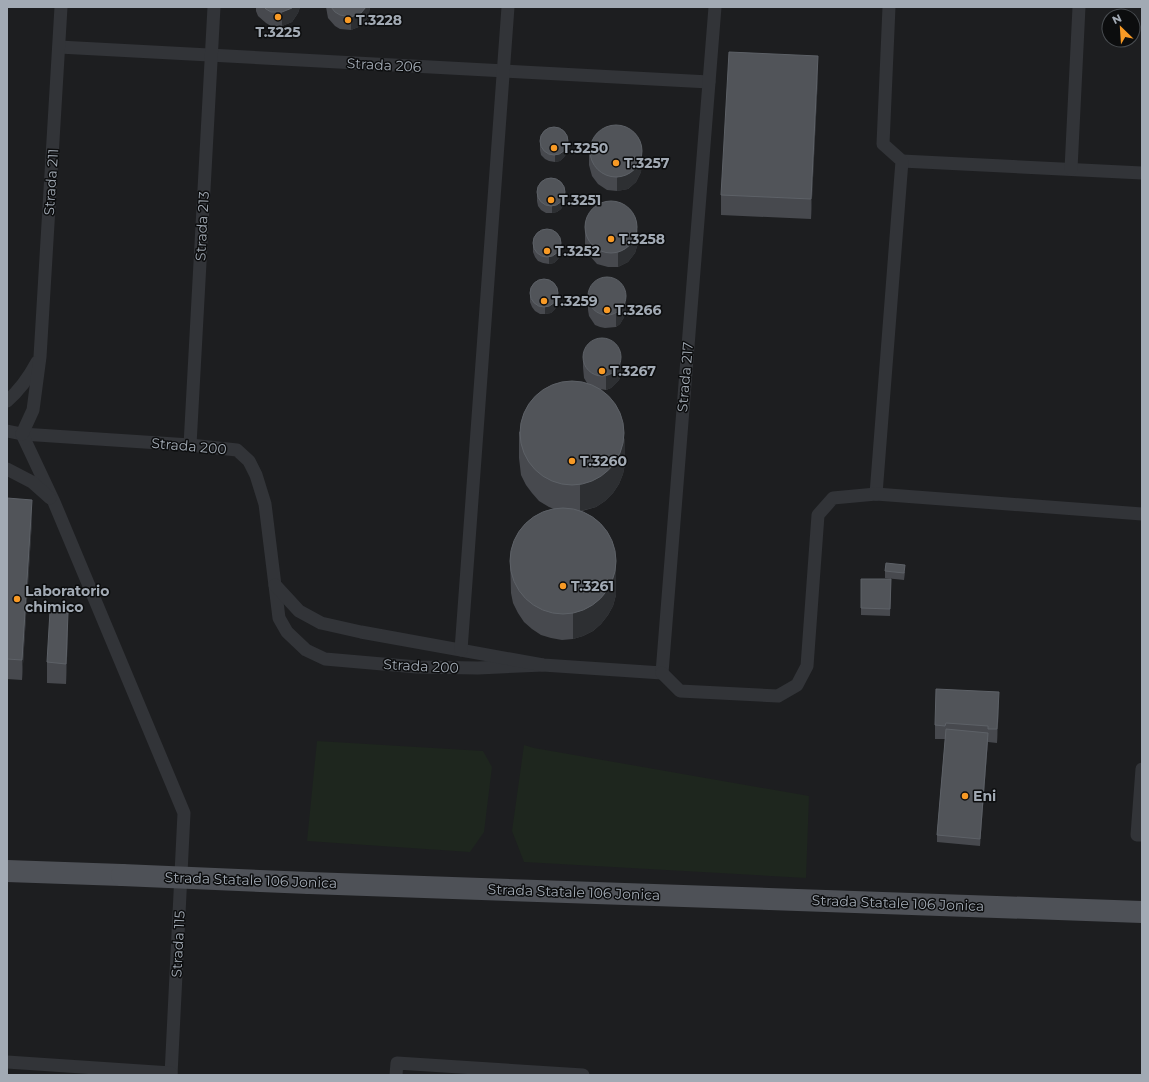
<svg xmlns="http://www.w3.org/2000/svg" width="1149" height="1082" viewBox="0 0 1149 1082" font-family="Montserrat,sans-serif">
  <rect width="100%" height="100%" fill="#111213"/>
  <path fill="#1d1e20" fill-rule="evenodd" d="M 7,7 L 1142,7 L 1142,1075 L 7,1075 ZM 1109,16 L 1133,16 L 1133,40 L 1109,40 Z"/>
  <g fill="#1e261e">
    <path d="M 317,741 L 483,751 L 492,767 L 484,832 L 470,852 L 307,841 Z"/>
    <path d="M 524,745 L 534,748 L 809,796 L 806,878 L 524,862 L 512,831 Z"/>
  </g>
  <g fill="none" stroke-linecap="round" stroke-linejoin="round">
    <g stroke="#323438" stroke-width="13">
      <path d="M 59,47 L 709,82"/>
      <path d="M 902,161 L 1142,173"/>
      <path d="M 1071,169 L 1079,7"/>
      <path d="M 7,401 C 20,390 29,377 37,362"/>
      <path d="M 7,431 L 22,434 L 190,445 L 237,450 L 249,461 L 256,475 L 265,504 L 279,618 L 287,632 L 306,650 L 325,659 L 417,667 L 478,668 L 543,665"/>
      <path d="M 22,434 L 54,502 L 184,813 L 171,1075"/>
      <path d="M 22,434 L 33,410 L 40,357 L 61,7"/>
      <path d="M 190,445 L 214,7"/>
      <path d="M 7,469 L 32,482 L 50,498"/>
      <path d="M 876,494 L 902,161 L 883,144 L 889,7"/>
      <path d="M 275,585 L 299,611 L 321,623 L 361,632 L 543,665 L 662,673"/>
      <path d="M 461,650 L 508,7"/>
      <path d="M 662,673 L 715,7"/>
      <path d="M 662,673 L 680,691 L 778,696 L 797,685 L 807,666 L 818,515 L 833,498 L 876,494 L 1142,514"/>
      <path d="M 1142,769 L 1137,835 L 1142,835"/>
      <path d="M 7,1062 L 171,1073"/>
      <path d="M 396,1075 L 397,1063 L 583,1075"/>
    </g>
    <g stroke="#4e5157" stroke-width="22">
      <path d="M 7,871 L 122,875"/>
      <path d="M 309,883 L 1142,912"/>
    </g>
    <path stroke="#4e5157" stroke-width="22" d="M 122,875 L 309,883"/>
  </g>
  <g fill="#47494e">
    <path d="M 256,7 L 300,7 L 298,13 L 292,22 L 282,26 L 271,26 L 266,23 L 258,16 L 256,11 Z"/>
    <path d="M 326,7 L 370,7 L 368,18 L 361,26 L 351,30 L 340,29 L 335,26 L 328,18 Z"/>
    <path d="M 818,76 L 811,219 L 721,215 L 721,195 Z"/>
    <path d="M 540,143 L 568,147 L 567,153 L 564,157 L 560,161 L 555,162 L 549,161 L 545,159 L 541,155 L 540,150 Z"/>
    <path d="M 589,151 L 642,161 L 641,172 L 636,182 L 628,189 L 617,191 L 607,190 L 598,184 L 592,176 L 589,165 Z"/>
    <path d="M 537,194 L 564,199 L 564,204 L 561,209 L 557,212 L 552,213 L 546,213 L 541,210 L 538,206 L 537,201 Z"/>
    <path d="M 585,222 L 638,243 L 635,253 L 628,262 L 618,267 L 608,267 L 597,264 L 590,256 L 585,247 Z"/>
    <path d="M 533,245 L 561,249 L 561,254 L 558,259 L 554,263 L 549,264 L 543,263 L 538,261 L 535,257 L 533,252 Z"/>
    <path d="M 530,295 L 558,299 L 557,305 L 555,309 L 551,313 L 545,314 L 540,314 L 535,311 L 532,307 L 530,302 Z"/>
    <path d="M 588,297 L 626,314 L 620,324 L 616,327 L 605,328 L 600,327 L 595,325 L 589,316 L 588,310 Z"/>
    <path d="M 583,353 L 621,375 L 619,380 L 611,388 L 606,390 L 600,389 L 625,464 L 623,474 L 619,484 L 613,493 L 605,501 L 596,507 L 582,511 L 616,584 L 616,595 L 613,606 L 608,615 L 601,624 L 593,631 L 583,636 L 573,639 L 562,640 L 551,638 L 541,635 L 532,629 L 524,622 L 518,613 L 513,603 L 511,593 L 510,556 L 554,509 L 549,507 L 539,501 L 532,493 L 526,485 L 521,475 L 519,458 L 519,432 L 589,384 L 587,383 L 584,378 L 583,367 Z"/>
    <path d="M 7,498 L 32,520 L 22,680 L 7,679 Z"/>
    <path d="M 885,571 L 905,572 L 904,580 L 885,578 Z"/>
    <path d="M 861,579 L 891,579 L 890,616 L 861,615 Z"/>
    <path d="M 68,633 L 66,684 L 47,683 L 47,662 Z"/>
    <path d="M 999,706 L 997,743 L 988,742 L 988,741 L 980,846 L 937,842 L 937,835 L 945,739 L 935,739 L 935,725 Z"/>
  </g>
  <g fill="#2d2f32">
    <path d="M 293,7 L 300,7 L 298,13 L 292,22 L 282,26 L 282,12 Z"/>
    <path d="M 366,7 L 370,7 L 368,18 L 361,26 L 351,30 L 351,17 Z"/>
    <path d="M 818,56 L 818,76 L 811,219 L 811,199 Z"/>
    <path d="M 568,140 L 567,153 L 564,157 L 560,161 L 555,162 L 555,155 Z"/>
    <path d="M 642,148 L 641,172 L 636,182 L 628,189 L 617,191 L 617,178 Z"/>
    <path d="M 564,192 L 564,204 L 561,209 L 557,212 L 552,213 L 552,206 Z"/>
    <path d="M 638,229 L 638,243 L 635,253 L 628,262 L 618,267 L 618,253 Z"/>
    <path d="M 561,242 L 561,254 L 558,259 L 554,263 L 549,264 L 549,257 Z"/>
    <path d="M 558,292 L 558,299 L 557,305 L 555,309 L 551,313 L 545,314 L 545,307 Z"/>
    <path d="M 626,301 L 626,314 L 620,324 L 616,327 L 616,313 Z"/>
    <path d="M 621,362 L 621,375 L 619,380 L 611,388 L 606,390 L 606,376 Z"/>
    <path d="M 625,438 L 625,464 L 623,474 L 619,484 L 613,493 L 605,501 L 596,507 L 580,511 L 580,485 Z"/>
    <path d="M 32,500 L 32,520 L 22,680 L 22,660 Z"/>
    <path d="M 616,558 L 616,595 L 613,606 L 608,615 L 601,624 L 593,631 L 583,636 L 573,639 L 573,613 Z"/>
    <path d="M 68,613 L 68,633 L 66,684 L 66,664 Z"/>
    <path d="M 999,692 L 999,706 L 997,743 L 997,729 Z"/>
    <path d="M 988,734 L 988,741 L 980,846 L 980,839 Z"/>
  </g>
  <g fill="#515459" stroke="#5d6167">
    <path d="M 264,7 L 293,7 L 292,8 L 282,12 L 271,12 L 266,9 Z"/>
    <path d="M 331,7 L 366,7 L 361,13 L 351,17 L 340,15 L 335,12 Z"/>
    <path d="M 729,52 L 818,56 L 811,199 L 721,195 Z"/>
    <circle cx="616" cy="151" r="26"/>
    <circle cx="554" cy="141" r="14"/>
    <circle cx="551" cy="192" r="14"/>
    <circle cx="611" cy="227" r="26"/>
    <circle cx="547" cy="243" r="14"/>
    <circle cx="607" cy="296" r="19"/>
    <circle cx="544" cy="293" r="14"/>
    <circle cx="602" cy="357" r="19"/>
    <circle cx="572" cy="433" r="52"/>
    <path d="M 7,498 L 32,500 L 22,660 L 7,659 Z"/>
    <circle cx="563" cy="561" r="53"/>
    <path d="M 886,563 L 905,565 L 904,573 L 885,571 Z"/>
    <path d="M 861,579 L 891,579 L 890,609 L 861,608 Z"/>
    <path d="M 50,611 L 68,613 L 66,664 L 47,662 Z"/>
    <path d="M 936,689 L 999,692 L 997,729 L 988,729 L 988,726 L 946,723 L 945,726 L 935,725 Z"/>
    <path d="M 946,729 L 988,733 L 980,839 L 937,835 Z"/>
  </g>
  <g fill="#f89a25" stroke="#0c0d0e" stroke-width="1.5">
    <circle cx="278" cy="17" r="4"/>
    <circle cx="348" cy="20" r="4"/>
    <circle cx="554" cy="148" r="4"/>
    <circle cx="616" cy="163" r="4"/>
    <circle cx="551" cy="200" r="4"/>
    <circle cx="611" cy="239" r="4"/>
    <circle cx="547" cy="251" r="4"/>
    <circle cx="544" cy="301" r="4"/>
    <circle cx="607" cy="310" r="4"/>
    <circle cx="602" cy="371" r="4"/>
    <circle cx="572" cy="461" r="4"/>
    <circle cx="563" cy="586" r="4"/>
    <circle cx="17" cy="599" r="4"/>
    <circle cx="965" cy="796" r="4"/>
  </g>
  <g text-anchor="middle" stroke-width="3" stroke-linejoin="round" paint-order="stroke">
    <g font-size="14" font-weight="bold" fill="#a2aab4" stroke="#0c0d0e" text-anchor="start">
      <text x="356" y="25">T.3228</text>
      <text x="278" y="37" text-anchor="middle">T.3225</text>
      <text x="562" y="153">T.3250</text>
      <text x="624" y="168">T.3257</text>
      <text x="559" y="205">T.3251</text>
      <text x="619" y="244">T.3258</text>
      <text x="555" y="256">T.3252</text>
      <text x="552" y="306">T.3259</text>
      <text x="615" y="315">T.3266</text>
      <text x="610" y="376">T.3267</text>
      <text x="580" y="466">T.3260</text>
      <text x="571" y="591">T.3261</text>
      <text x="25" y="596">Laboratorio<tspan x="25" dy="16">chimico</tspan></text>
      <text x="973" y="801">Eni</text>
    </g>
    <g font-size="14" fill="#a2aab4" stroke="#0c0d0e">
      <text transform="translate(384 65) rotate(3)" y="5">Strada 206</text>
      <text transform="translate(51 182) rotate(-86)" y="5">Strada 211</text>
      <text transform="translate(202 226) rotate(-87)" y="5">Strada 213</text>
      <text transform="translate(685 377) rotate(-85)" y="5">Strada 217</text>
      <text transform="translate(189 446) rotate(5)" y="5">Strada 200</text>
      <text transform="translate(421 666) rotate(3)" y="5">Strada 200</text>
      <text transform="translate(251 880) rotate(2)" y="5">Strada Statale 106 Jonica</text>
      <text transform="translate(574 892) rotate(2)" y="5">Strada Statale 106 Jonica</text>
      <text transform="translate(898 903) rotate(2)" y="5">Strada Statale 106 Jonica</text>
      <text transform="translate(178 944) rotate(-87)" y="5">Strada 115</text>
    </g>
  </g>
  <rect width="1149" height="1082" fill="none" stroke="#a2aab4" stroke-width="16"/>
  <g transform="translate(1121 28) rotate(335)"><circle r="19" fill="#0c0d0e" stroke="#484c50"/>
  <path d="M0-3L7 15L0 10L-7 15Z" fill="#f89a25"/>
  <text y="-6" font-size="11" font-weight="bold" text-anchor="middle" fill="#a2aab4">N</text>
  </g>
</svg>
